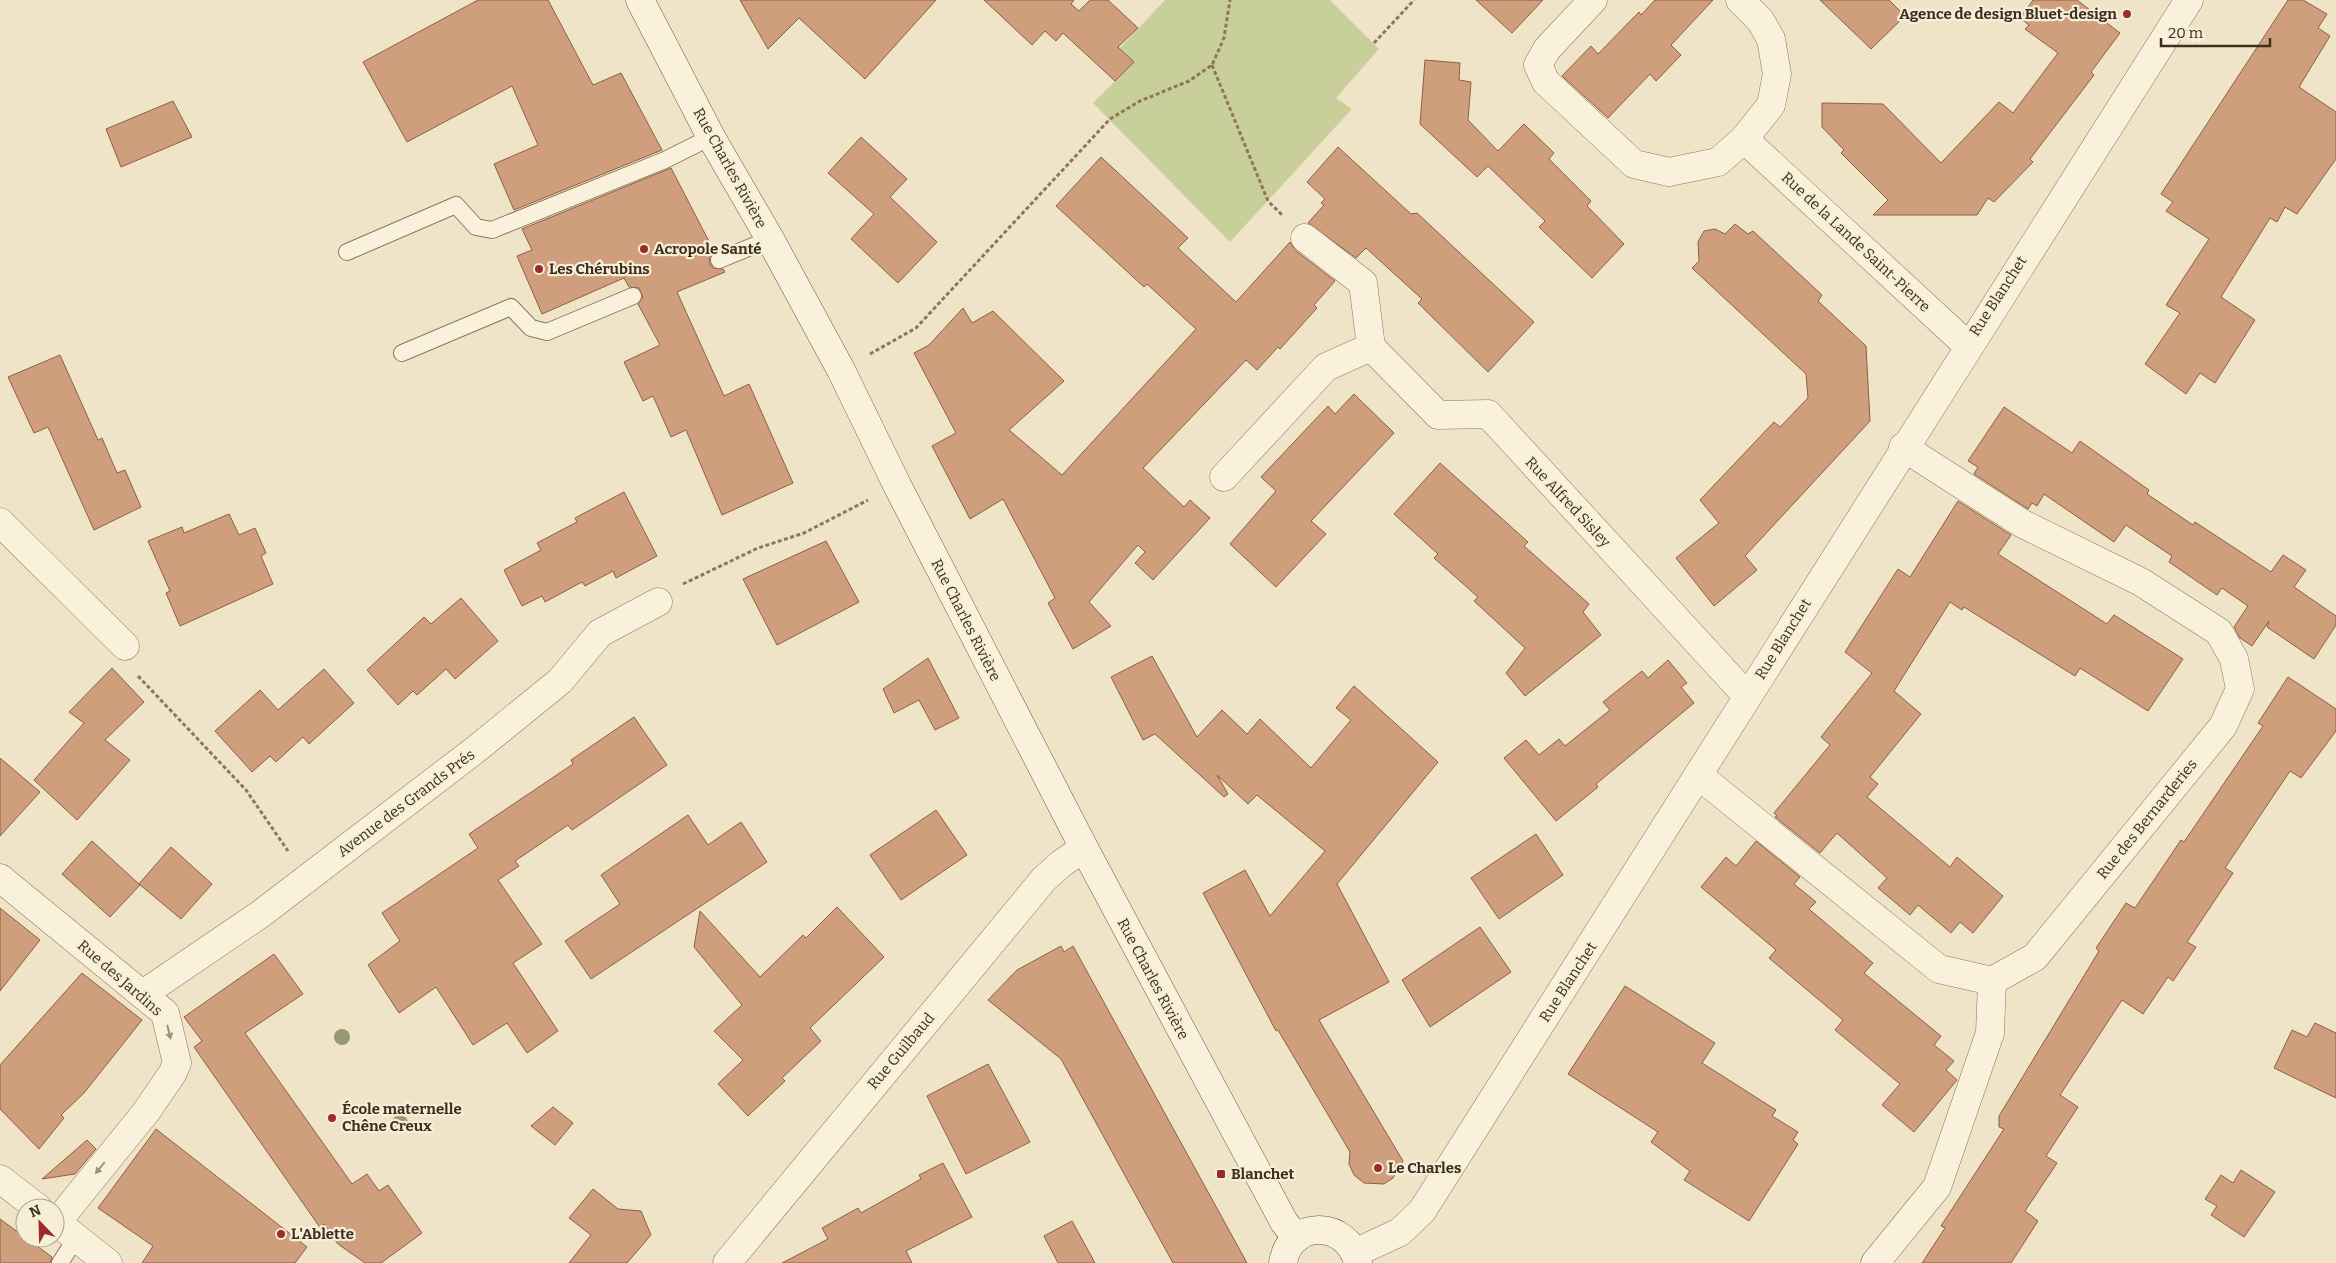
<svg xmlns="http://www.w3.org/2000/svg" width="2336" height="1263" viewBox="0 0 2336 1263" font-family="Bitter,serif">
  <rect width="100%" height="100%" fill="#f0e4c8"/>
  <path fill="#c9cf9b" d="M 1165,0 L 1330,0 L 1379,49 L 1336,98 L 1352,109 L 1230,242 L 1093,103 L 1134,62 L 1120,48 Z"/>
  <g fill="#cf9f7d" stroke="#8d5f41">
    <path d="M 478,0 L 548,0 L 593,85 L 621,73 L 662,150 L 514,210 L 494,164 L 538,145 L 512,86 L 407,142 L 363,62 Z"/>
    <path d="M 740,0 L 936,0 L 865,79 L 799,18 L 768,49 Z"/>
    <path d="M 984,0 L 1074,0 L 1071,4 L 1079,11 L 1090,0 L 1108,0 L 1138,28 L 1118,47 L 1134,62 L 1115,81 L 1063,33 L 1056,41 L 1045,31 L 1032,45 Z"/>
    <path d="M 1476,0 L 1543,0 L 1512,33 Z"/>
    <path d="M 1655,0 L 1713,0 L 1671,45 L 1681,55 L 1656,81 L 1650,74 L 1608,118 L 1562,76 L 1591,46 L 1598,54 L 1639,12 L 1641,15 Z"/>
    <path d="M 1820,0 L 1889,0 L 1905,16 L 1871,49 Z"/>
    <path d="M 2033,0 L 2077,0 L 2120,33 L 2091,72 L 2094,75 L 2030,159 L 2033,162 L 1994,202 L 1988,198 L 1977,215 L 1873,215 L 1888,200 L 1841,153 L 1844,150 L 1822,127 L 1822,103 L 1883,104 L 1941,163 L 1999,102 L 2013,113 L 2058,53 L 2025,29 L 2029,25 L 2020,18 Z"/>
    <path d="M 2288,0 L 2303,0 L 2327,14 L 2318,28 L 2330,36 L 2299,87 L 2336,112 L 2336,159 L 2297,214 L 2285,207 L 2277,222 L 2270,218 L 2221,297 L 2255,320 L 2215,383 L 2200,373 L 2186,394 L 2145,364 L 2180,313 L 2166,305 L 2209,239 L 2166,211 L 2173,202 L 2161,194 Z"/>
    <path d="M 1425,60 L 1460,63 L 1459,80 L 1471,82 L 1468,120 L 1498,151 L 1524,124 L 1554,153 L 1549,159 L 1591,201 L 1587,206 L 1624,244 L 1592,278 L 1539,227 L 1545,221 L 1488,166 L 1477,177 L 1420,124 Z"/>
    <path d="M 173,101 L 192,137 L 121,167 L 106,129 Z"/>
    <path d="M 861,137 L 907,179 L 890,197 L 937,242 L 898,283 L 851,239 L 874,214 L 828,173 Z"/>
    <path d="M 1338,147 L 1411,214 L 1417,213 L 1534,322 L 1488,372 L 1418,303 L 1422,299 L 1366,248 L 1356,258 L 1308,223 L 1324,205 L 1321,203 L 1325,199 L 1307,182 Z"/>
    <path d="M 1101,157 L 1188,238 L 1178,248 L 1236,302 L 1290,242 L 1295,250 L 1335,281 L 1314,305 L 1317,308 L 1280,349 L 1278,347 L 1257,370 L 1246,360 L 1143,468 L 1184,507 L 1190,500 L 1210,518 L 1153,580 L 1135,563 L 1145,552 L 1138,545 L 1089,602 L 1111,626 L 1073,649 L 1048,603 L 1055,598 L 1003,499 L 970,519 L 932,446 L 956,433 L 914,353 L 929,345 L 963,308 L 972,323 L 993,311 L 1064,381 L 1009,430 L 1062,475 L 1196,329 L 1147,284 L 1144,287 L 1056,206 Z"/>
    <path d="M 671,168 L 714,251 L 709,258 L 710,264 L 713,268 L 723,269 L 725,272 L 677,292 L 724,396 L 749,384 L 793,483 L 722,515 L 686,430 L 671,437 L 653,396 L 643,401 L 624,362 L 660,345 L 638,304 L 643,297 L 639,288 L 629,287 L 624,278 L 542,314 L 517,256 L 532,250 L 522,229 Z"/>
    <path d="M 1735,224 L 1748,234 L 1753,231 L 1822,295 L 1818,301 L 1866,346 L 1870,421 L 1745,556 L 1757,570 L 1714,606 L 1676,558 L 1719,523 L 1700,500 L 1774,422 L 1780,427 L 1808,398 L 1806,374 L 1692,268 L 1699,261 L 1698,242 L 1704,231 L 1715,229 L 1725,234 Z"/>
    <path d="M 60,355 L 98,440 L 102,438 L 117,473 L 125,470 L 141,507 L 94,530 L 48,427 L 34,433 L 8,377 Z"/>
    <path d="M 1354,394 L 1394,433 L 1311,521 L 1326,534 L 1276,587 L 1230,544 L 1276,491 L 1261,477 L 1328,406 L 1335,414 Z"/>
    <path d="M 2004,407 L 2072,453 L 2080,441 L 2149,490 L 2147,494 L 2193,525 L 2195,522 L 2271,572 L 2283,555 L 2306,570 L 2294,587 L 2336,616 L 2336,625 L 2314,659 L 2267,627 L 2269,621 L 2252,646 L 2240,638 L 2234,627 L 2248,606 L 2222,588 L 2217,595 L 2169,562 L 2172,556 L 2126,525 L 2114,542 L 2044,494 L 2037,506 L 2032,503 L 2028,509 L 1974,474 L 1978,467 L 1968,461 Z"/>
    <path d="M 1440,463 L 1528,542 L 1524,546 L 1589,604 L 1583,612 L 1601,635 L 1525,696 L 1506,673 L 1525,648 L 1474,601 L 1478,597 L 1434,558 L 1438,554 L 1394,514 Z"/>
    <path d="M 624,492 L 657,556 L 616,578 L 613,571 L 585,586 L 582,582 L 545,602 L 542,596 L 522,606 L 504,570 L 541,550 L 537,543 L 577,522 L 575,518 Z"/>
    <path d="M 1958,501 L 2011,535 L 1998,554 L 2107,624 L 2114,615 L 2183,659 L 2148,711 L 2080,668 L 2075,676 L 1964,607 L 1962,610 L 1950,602 L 1894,691 L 1921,714 L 1870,777 L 1878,784 L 1867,797 L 1950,867 L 1957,857 L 2003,896 L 1973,933 L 1960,922 L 1951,933 L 1918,905 L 1910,915 L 1878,888 L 1887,878 L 1837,833 L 1820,853 L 1775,817 L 1777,816 L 1774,813 L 1830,745 L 1821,737 L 1872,673 L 1845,652 L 1898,569 L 1910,577 Z"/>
    <path d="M 229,514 L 239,535 L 255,528 L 266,553 L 261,556 L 273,584 L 180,626 L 166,593 L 170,591 L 148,541 L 182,527 L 184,533 Z"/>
    <path d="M 826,541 L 859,602 L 777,645 L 743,579 Z"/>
    <path d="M 461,598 L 498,641 L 455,679 L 446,669 L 417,695 L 413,691 L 398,705 L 367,670 L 424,617 L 431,624 Z"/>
    <path d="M 1152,656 L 1197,737 L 1222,710 L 1247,734 L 1260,719 L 1311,768 L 1351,720 L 1336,708 L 1354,686 L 1438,762 L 1337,884 L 1389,982 L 1319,1020 L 1403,1161 L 1393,1178 L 1384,1184 L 1364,1183 L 1354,1175 L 1349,1164 L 1350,1152 L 1278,1030 L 1276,1031 L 1203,893 L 1245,870 L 1270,916 L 1325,851 L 1257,795 L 1248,804 L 1217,775 L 1228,794 L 1224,797 L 1155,734 L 1143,740 L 1111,677 Z"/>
    <path d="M 928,658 L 959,718 L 935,730 L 919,700 L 894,713 L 883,689 Z"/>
    <path d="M 1668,660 L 1687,683 L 1681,687 L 1694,703 L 1596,784 L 1598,787 L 1556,821 L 1504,758 L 1526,740 L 1539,755 L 1559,739 L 1565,746 L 1610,710 L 1603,702 L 1642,671 L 1648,678 Z"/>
    <path d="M 112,668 L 144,702 L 105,740 L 130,760 L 77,820 L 34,780 L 84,723 L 69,712 Z"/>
    <path d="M 324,669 L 354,703 L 309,744 L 303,737 L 276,762 L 270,756 L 252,772 L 215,731 L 260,690 L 278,710 Z"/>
    <path d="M 2288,677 L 2336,709 L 2336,731 L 2301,778 L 2290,771 L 2225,868 L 2233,873 L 2187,942 L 2196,947 L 2173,981 L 2168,977 L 2143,1014 L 2122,1000 L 2060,1095 L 2078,1107 L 2046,1156 L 2057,1163 L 2025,1211 L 2038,1221 L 2011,1263 L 1922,1263 L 1945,1228 L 1941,1226 L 2004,1129 L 1999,1127 L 1999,1116 L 2099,951 L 2096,948 L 2126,903 L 2135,908 L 2181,840 L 2184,842 L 2263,726 L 2258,723 Z"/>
    <path d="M 634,717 L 667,765 L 572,830 L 568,825 L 515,861 L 519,866 L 498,880 L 542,944 L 513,963 L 558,1031 L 527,1053 L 507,1023 L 473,1045 L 436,987 L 399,1013 L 368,965 L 400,941 L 382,913 L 478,848 L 469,834 L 573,764 L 571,760 Z"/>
    <path d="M 0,758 L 40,792 L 0,836 Z"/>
    <path d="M 936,810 L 967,855 L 901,900 L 870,855 Z"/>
    <path d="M 688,815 L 708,845 L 741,822 L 767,862 L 591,979 L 565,941 L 620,904 L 601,875 Z"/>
    <path d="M 1536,834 L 1563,875 L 1499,919 L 1471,878 Z"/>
    <path d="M 92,841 L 140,885 L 110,917 L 62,874 Z"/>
    <path d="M 1756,841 L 1800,877 L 1794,884 L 1816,902 L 1809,909 L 1873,963 L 1864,973 L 1941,1036 L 1934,1045 L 1954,1061 L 1946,1070 L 1957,1080 L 1914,1132 L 1882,1105 L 1900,1084 L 1835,1030 L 1843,1020 L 1769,958 L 1776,950 L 1701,887 L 1726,857 L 1736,866 Z"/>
    <path d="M 171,847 L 212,884 L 181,919 L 139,884 Z"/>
    <path d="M 837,907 L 884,957 L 810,1028 L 821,1041 L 782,1078 L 785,1081 L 748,1116 L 718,1084 L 743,1060 L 714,1031 L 742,1005 L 694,947 L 700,911 L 760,977 L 803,935 L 806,938 Z"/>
    <path d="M 0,908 L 40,940 L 0,991 Z"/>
    <path d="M 1480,927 L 1511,972 L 1430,1027 L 1402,980 Z"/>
    <path d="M 1061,946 L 1064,952 L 1073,946 L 1247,1263 L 1173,1263 L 1061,1059 L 988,1000 L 1017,970 Z"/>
    <path d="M 274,954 L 303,994 L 245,1033 L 352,1184 L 367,1174 L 379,1191 L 388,1185 L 422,1233 L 381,1263 L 365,1263 L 338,1244 L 324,1224 L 321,1229 L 194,1047 L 202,1041 L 184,1017 Z"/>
    <path d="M 82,973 L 142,1020 L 84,1093 L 61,1115 L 64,1118 L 39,1149 L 0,1109 L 0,1065 Z"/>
    <path d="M 1625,986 L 1715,1043 L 1702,1063 L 1776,1110 L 1772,1116 L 1798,1132 L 1793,1140 L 1798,1144 L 1749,1221 L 1684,1180 L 1690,1171 L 1651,1142 L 1658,1132 L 1568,1074 Z"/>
    <path d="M 2315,1023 L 2336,1033 L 2336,1098 L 2274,1068 L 2292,1030 L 2307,1037 Z"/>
    <path d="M 988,1064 L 1030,1142 L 966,1174 L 927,1096 Z"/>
    <path d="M 553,1107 L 573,1123 L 555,1145 L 531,1126 Z"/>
    <path d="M 156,1129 L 307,1247 L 295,1263 L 142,1263 L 153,1246 L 98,1208 Z"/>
    <path d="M 87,1140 L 96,1149 L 75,1174 L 42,1179 Z"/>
    <path d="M 943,1163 L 972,1217 L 906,1251 L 912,1263 L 782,1263 L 828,1239 L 822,1228 L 858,1208 L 861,1213 L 921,1179 L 919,1175 Z"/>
    <path d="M 2241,1170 L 2275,1192 L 2244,1237 L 2211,1215 L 2217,1206 L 2205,1199 L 2221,1175 L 2233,1183 Z"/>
    <path d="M 593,1189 L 618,1209 L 641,1211 L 651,1235 L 627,1263 L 569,1263 L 591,1235 L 569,1218 Z"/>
    <path d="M 0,1219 L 52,1257 L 50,1263 L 0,1263 Z"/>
    <path d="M 1072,1221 L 1095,1263 L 1058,1263 L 1044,1236 Z"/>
  </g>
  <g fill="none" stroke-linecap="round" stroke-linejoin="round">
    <g stroke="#8d765c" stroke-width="18">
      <g id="service">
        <path d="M 347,252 L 456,205 L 476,227 L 492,230 L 665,160 L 711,137"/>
        <path d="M 719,260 L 770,239"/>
        <path d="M 402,353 L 511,307 L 531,328 L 547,332 L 633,296"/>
        <path d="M 60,1263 L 76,1238"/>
      </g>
    </g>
    <g stroke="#8d765c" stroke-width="29">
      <g id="minor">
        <path d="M 1593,0 L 1547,49 L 1538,65 L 1546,82 L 1634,164 L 1669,172 L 1718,162 L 1744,139 L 1771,105 L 1777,74 L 1771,39 L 1760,20 L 1740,0"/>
        <path d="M 1744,139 L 1967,345"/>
        <path d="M 1305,238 L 1363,283 L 1371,347"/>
        <path d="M 1224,477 L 1326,367 L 1371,347 L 1438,415 L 1488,414 L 1747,696"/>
        <path d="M 0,522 L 125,646"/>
        <path d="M 1698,775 L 1939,969 L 1992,981 L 2035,957 L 2223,726 L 2240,689 L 2234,659 L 2219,632 L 2141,582 L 2023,524 L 1903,447"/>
        <path d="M 0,878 L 165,1013 L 177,1063 L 172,1074 L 146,1112 L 57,1222"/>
        <path d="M 143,994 L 262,913 L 475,750 L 560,681 L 600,633 L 658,602"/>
        <path d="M 0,1179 L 38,1208"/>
        <path d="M 55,1221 L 108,1263"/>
        <path d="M 1355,1253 L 1400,1232 L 1422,1211 C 1678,808 1930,402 2189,0"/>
        <path d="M 727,1263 L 1044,879 L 1062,863 L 1084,848"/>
        <path d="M 1875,1263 L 1937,1187 L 1990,1033 L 1992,981"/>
      </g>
    </g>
    <g stroke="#6f573f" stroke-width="29">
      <g id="secondary">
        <path d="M 640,0 L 711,137 L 770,239 L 841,370 L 898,487 L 1084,848 L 1284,1222 L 1297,1238"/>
        <path d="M 1283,1263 C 1290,1218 1348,1220 1358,1263"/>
      </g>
    </g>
    <g stroke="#8d765c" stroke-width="3" stroke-dasharray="4 2.5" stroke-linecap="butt">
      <path d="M 1374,43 L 1414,0"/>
      <path d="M 1212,65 L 1268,201 L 1282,215"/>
      <path d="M 870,354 L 916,328 L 1110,119 L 1140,101 L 1189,81 L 1212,65 L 1224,38 L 1230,0"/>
      <path d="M 683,584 L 758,548 L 804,533 L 868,500"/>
      <path d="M 138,676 L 246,790 L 288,851"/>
    </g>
    <use href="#service" stroke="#faf1dc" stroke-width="16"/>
    <use href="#minor" stroke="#faf1dc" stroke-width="28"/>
    <use href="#secondary" stroke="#faf1dc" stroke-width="28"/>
  </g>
  <g fill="#96986f">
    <circle cx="342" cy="1037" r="8"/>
    <circle cx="400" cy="1123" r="8"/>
  </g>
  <defs><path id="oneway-solid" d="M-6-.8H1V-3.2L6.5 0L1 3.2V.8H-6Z" transform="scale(1.25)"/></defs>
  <g fill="#9c907e">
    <use href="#oneway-solid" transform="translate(169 1032) rotate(76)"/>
    <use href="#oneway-solid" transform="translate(100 1168) rotate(129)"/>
  </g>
  <g fill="#9e2a2b" stroke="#f7eed8" stroke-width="2">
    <circle cx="2127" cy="14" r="5"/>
    <circle cx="644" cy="249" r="5"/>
    <circle cx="539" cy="269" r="5"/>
    <circle cx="332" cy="1118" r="5"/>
    <circle cx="1378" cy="1168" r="5"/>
    <rect x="1216" y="1169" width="10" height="10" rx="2.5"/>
    <circle cx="281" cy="1234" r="5"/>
  </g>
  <g text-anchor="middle" stroke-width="4.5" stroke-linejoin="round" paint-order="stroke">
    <g font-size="15" font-weight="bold" fill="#3d2e20" stroke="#f7eed8" text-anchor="start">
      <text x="2117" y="19" text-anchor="end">Agence de design Bluet-design</text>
      <text x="654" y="254">Acropole Santé</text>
      <text x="549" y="274">Les Chérubins</text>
      <text x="342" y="1114">École maternelle<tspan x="342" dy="17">Chêne Creux</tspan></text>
      <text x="1388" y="1173">Le Charles</text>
      <text x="1231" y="1179">Blanchet</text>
      <text x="291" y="1239">L'Ablette</text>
    </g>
    <g font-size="15" fill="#3d2e20" stroke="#f7eed8">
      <text transform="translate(730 168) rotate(61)" y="5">Rue Charles Rivière</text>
      <text transform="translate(1856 242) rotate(43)" y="5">Rue de la Lande Saint-Pierre</text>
      <text transform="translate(1998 296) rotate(-57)" y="5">Rue Blanchet</text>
      <text transform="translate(1568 502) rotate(47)" y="5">Rue Alfred Sisley</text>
      <text transform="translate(966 620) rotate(63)" y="5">Rue Charles Rivière</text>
      <text transform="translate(1783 639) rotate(-58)" y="5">Rue Blanchet</text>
      <text transform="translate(406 803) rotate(-37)" y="5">Avenue des Grands Prés</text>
      <text transform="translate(2147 819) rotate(-51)" y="5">Rue des Bernarderies</text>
      <text transform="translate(120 978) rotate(41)" y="5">Rue des Jardins</text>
      <text transform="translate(1153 979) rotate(62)" y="5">Rue Charles Rivière</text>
      <text transform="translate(1568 982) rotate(-57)" y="5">Rue Blanchet</text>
      <text transform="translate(901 1051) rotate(-50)" y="5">Rue Guilbaud</text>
    </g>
  </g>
  <g transform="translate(40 1223) rotate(337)"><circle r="24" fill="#f7eed8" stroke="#ada18e"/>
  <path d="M0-4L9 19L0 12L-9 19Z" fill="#9e2a2b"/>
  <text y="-8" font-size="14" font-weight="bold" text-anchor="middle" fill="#3d2e20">N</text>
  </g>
  <path d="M2161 38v8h109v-8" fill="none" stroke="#3d2e20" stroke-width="2.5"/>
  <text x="2168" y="38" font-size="15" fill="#3d2e20" stroke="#f7eed8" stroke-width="4" paint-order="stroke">20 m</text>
</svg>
